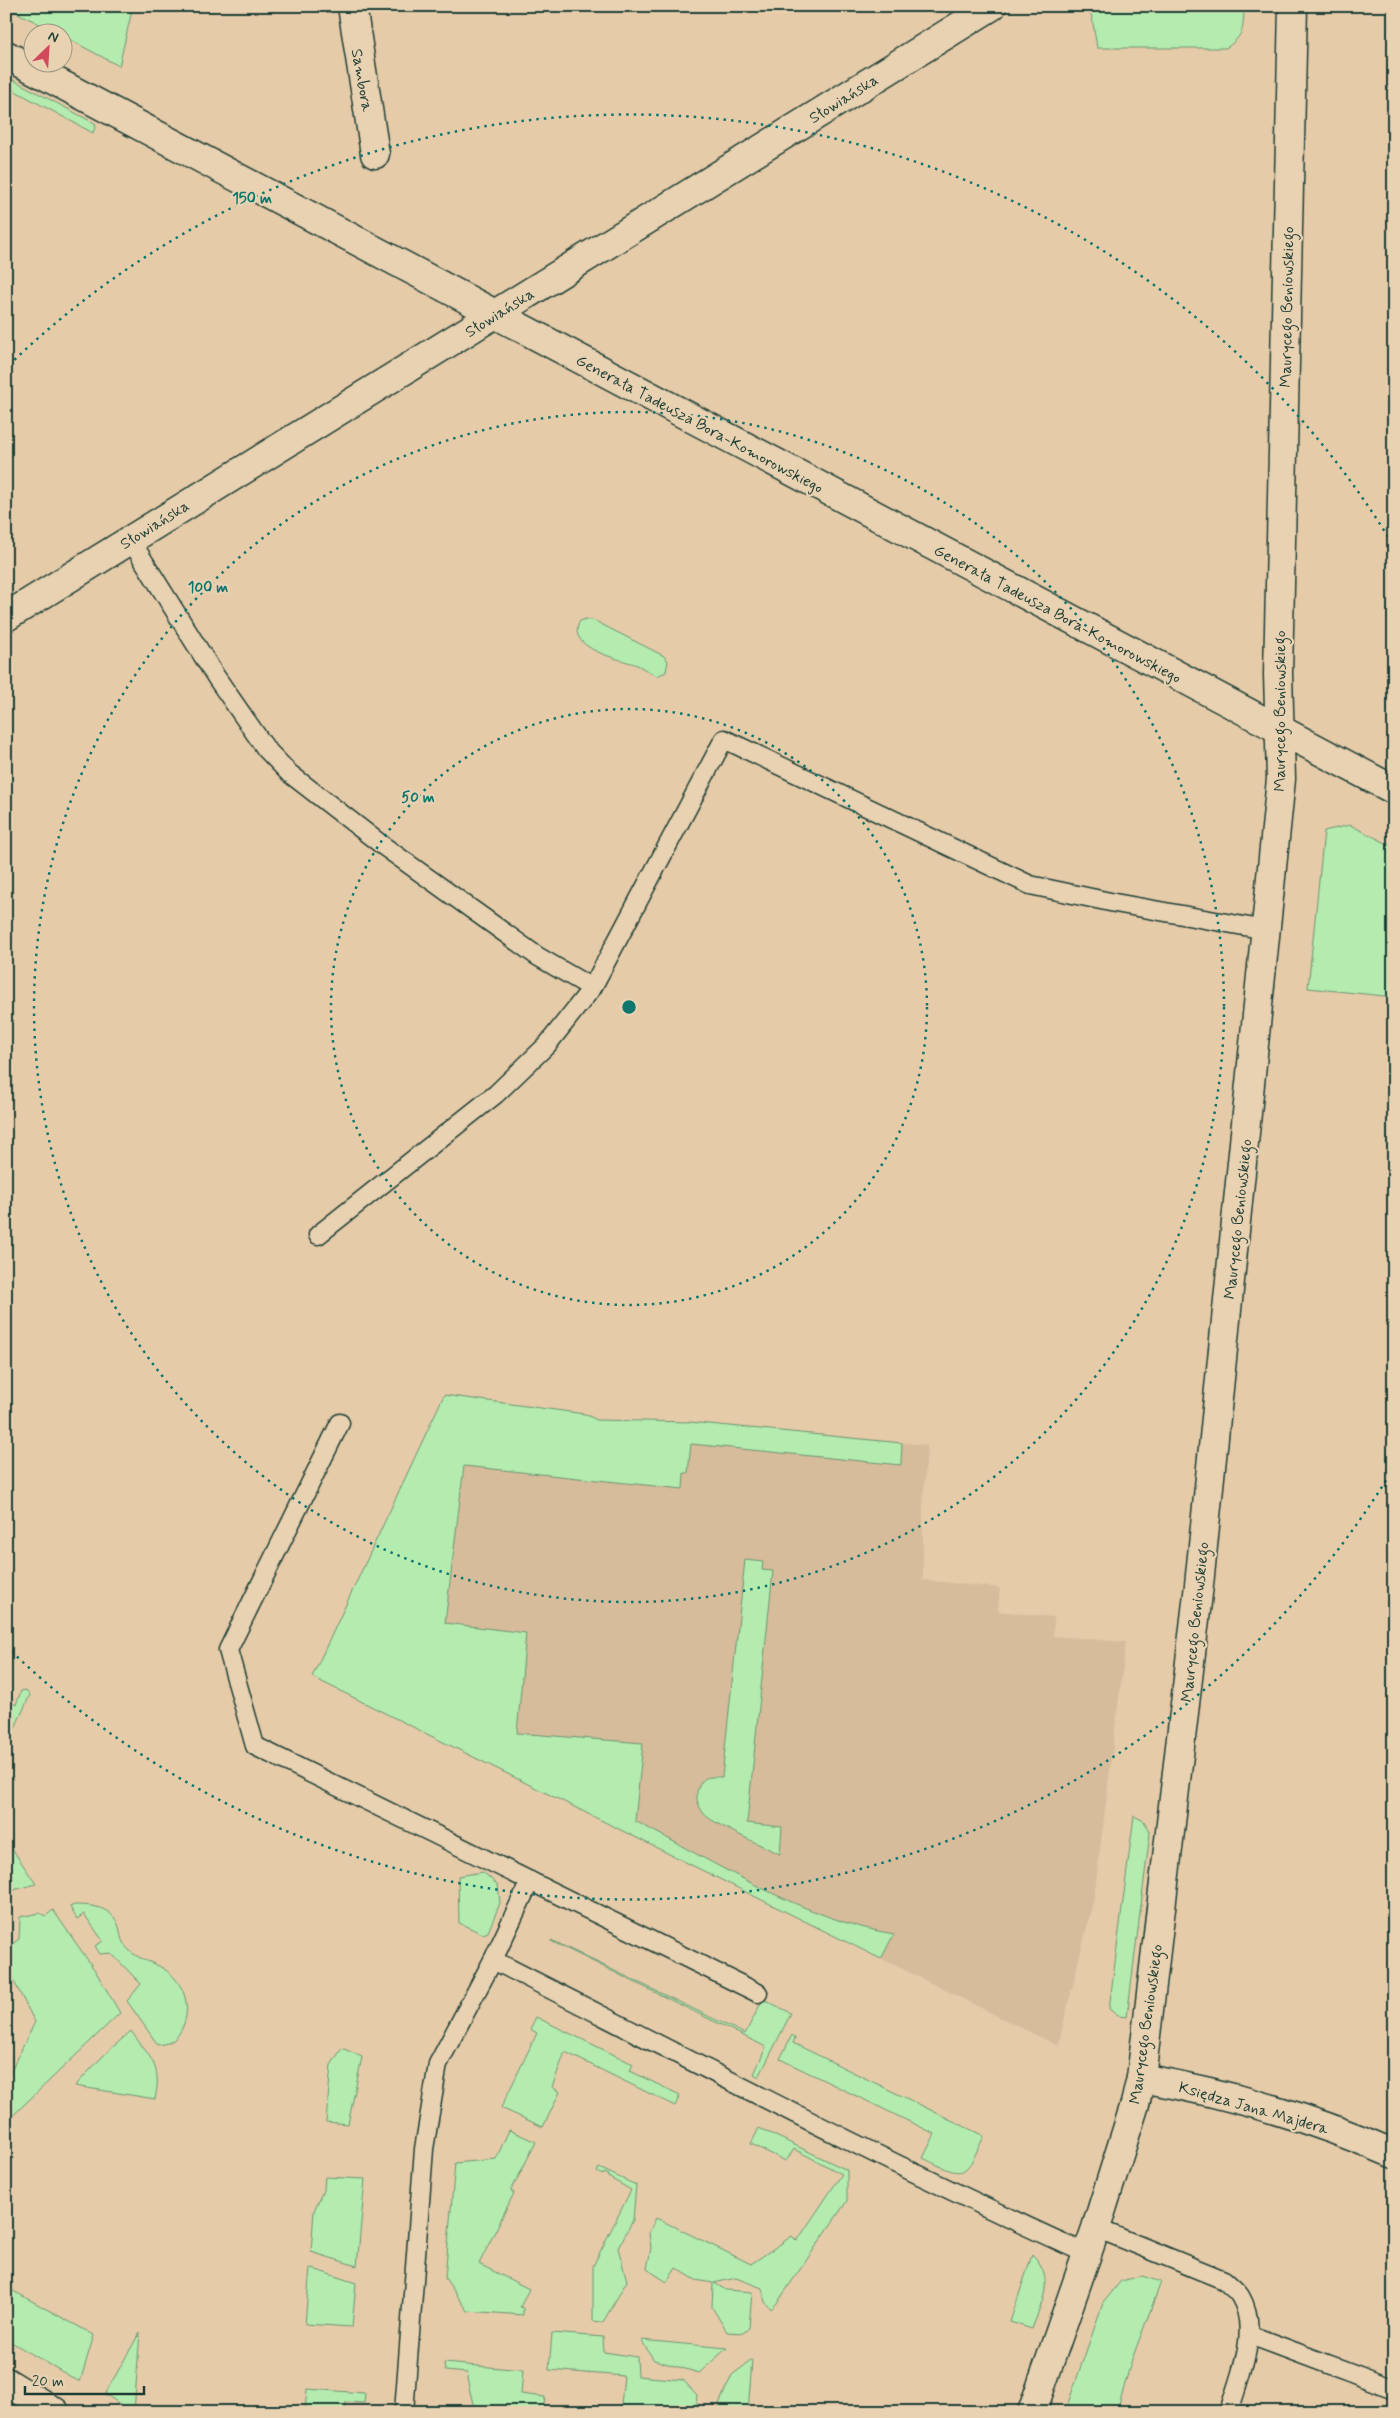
<svg xmlns="http://www.w3.org/2000/svg" width="1400" height="2418" viewBox="0 0 1400 2418" font-family="Mynerve,sans-serif">
  <rect width="100%" height="100%" fill="#e6cba9"/>
  <filter id="ink" filterUnits="userSpaceOnUse"><feTurbulence type="fractalNoise" baseFrequency=".02" numOctaves="2"/><feDisplacementMap in="SourceGraphic" scale="10" xChannelSelector="R" yChannelSelector="G"/><feConvolveMatrix kernelMatrix="1 2 1 2 8 2 1 2 1" color-interpolation-filters="sRGB"/></filter>
  <g filter="url(#ink)">
    <path fill="#d7bc9b" d="M 444,1395 L 585,1414 L 597,1420 L 689,1422 L 927,1445 L 923,1506 L 923,1580 L 1000,1588 L 998,1611 L 1054,1617 L 1053,1636 L 1126,1642 L 1094,1898 L 1058,2046 L 312,1677 Z"/>
    <g fill="#b4ebae" stroke="#6a9471">
      <path d="M 13,6 L 133,6 L 119,66 L 63,36 L 62,32 L 55,32 L 12,10 Z"/>
      <path d="M 1086,6 L 1244,6 C 1243,28 1245,35 1226,48 L 1097,48 L 1092,17 Z"/>
      <path d="M 6,76 L 96,124 L 93,133 L 6,86 Z"/>
      <path d="M 586,619 L 595,621 L 664,656 L 668,661 L 666,672 L 657,676 C 649,673 644,668 637,665 C 621,659 564,649 580,621 Z"/>
      <path d="M 1350,825 L 1394,847 L 1394,997 L 1308,988 L 1324,831 Z"/>
      <path d="M 444,1395 L 585,1414 L 597,1420 L 689,1422 L 902,1443 L 901,1465 L 691,1444 L 688,1473 L 684,1473 L 683,1489 L 464,1466 L 445,1623 L 526,1633 L 517,1733 L 643,1743 L 635,1821 C 714,1862 805,1920 894,1934 L 881,1959 L 312,1677 Z"/>
      <path d="M 745,1560 L 763,1562 L 762,1570 L 773,1571 L 747,1823 L 782,1827 L 780,1854 C 765,1847 713,1824 704,1814 C 698,1806 694,1796 699,1786 C 704,1775 712,1777 722,1777 Z"/>
      <path d="M 26,1690 L 30,1695 L 6,1747 L 6,1699 L 16,1705 L 21,1691 Z"/>
      <path d="M 1134,1816 L 1144,1821 L 1150,1833 L 1127,2017 L 1118,2016 L 1109,2009 Z"/>
      <path d="M 6,1840 L 36,1884 L 6,1892 Z"/>
      <path d="M 483,1872 L 498,1885 L 500,1903 L 488,1932 L 483,1934 L 459,1923 L 458,1876 Z"/>
      <path d="M 74,1905 C 94,1905 115,1907 120,1931 C 121,1939 123,1945 130,1951 C 140,1960 153,1962 164,1969 C 183,1981 192,2005 183,2026 C 177,2039 173,2043 158,2045 L 127,2001 L 141,1984 L 111,1953 L 100,1954 L 95,1946 L 103,1941 L 84,1914 L 77,1919 L 70,1907 Z"/>
      <path d="M 53,1910 L 96,1972 L 120,2013 L 6,2122 L 6,2081 L 35,2022 L 6,1966 L 6,1949 L 19,1939 L 20,1917 L 39,1913 L 46,1916 Z"/>
      <path d="M 551,1940 L 745,2034 L 763,1999 L 791,2013 L 759,2077 L 754,2074 L 766,2047 L 551,1941 Z"/>
      <path d="M 536,2017 L 633,2064 L 630,2071 L 680,2095 L 675,2106 L 565,2052 L 552,2087 L 560,2092 L 543,2127 L 501,2108 L 537,2033 L 530,2029 Z"/>
      <path d="M 131,2031 C 149,2057 163,2065 155,2099 L 75,2086 L 103,2056 Z"/>
      <path d="M 792,2035 L 795,2038 L 793,2043 L 984,2136 C 964,2179 966,2179 923,2158 L 935,2134 L 780,2059 Z"/>
      <path d="M 342,2048 L 362,2057 L 348,2124 L 326,2122 L 331,2065 Z"/>
      <path d="M 759,2128 L 847,2170 L 847,2201 L 777,2303 L 771,2309 L 765,2302 L 762,2288 L 736,2278 L 714,2283 L 726,2290 L 752,2292 L 749,2328 L 743,2333 L 727,2332 L 712,2307 L 713,2283 L 696,2280 L 676,2268 L 667,2282 L 647,2269 L 651,2248 L 649,2233 L 656,2218 L 751,2264 L 792,2236 L 797,2241 L 842,2174 L 794,2149 L 786,2161 L 751,2144 Z"/>
      <path d="M 509,2130 L 536,2142 L 511,2191 L 514,2193 L 479,2264 L 529,2289 L 520,2307 L 523,2308 L 523,2315 L 468,2311 L 445,2278 L 455,2163 L 496,2159 Z"/>
      <path d="M 599,2168 L 636,2185 L 633,2220 L 618,2248 L 627,2281 L 603,2322 L 593,2321 L 593,2266 L 631,2190 L 608,2177 L 609,2175 L 604,2173 L 603,2175 L 597,2172 Z"/>
      <path d="M 325,2177 L 365,2179 L 357,2266 L 311,2252 L 314,2211 L 324,2188 Z"/>
      <path d="M 1032,2255 C 1056,2279 1042,2301 1032,2329 L 1010,2322 Z"/>
      <path d="M 310,2268 L 356,2283 L 352,2327 L 305,2324 Z"/>
      <path d="M 1142,2276 L 1161,2282 L 1132,2359 L 1117,2412 L 1065,2412 L 1103,2303 L 1121,2281 Z"/>
      <path d="M 6,2287 L 94,2335 L 80,2382 L 6,2339 Z"/>
      <path d="M 140,2332 L 134,2412 L 132,2412 L 105,2394 Z"/>
      <path d="M 552,2333 L 603,2337 L 604,2352 L 637,2357 L 638,2376 L 683,2380 L 697,2395 L 695,2412 L 624,2412 L 621,2405 L 624,2376 L 549,2370 Z"/>
      <path d="M 641,2340 L 727,2348 L 699,2373 L 654,2360 Z"/>
      <path d="M 752,2360 L 748,2412 L 719,2412 L 719,2404 L 732,2375 Z"/>
      <path d="M 444,2363 L 523,2370 L 521,2394 L 545,2397 L 543,2412 L 475,2412 L 467,2379 L 468,2373 L 445,2371 Z"/>
      <path d="M 307,2389 L 365,2393 L 364,2403 L 346,2402 L 345,2412 L 305,2412 Z"/>
    </g>
    <g fill="none" stroke-linecap="round" stroke-linejoin="round">
      <g stroke="#1f3d34" stroke-width="21">
        <g id="service">
          <path d="M 130,539 L 216,677 L 266,749 L 289,773 L 382,845 L 537,956 L 592,988 L 724,739 L 1030,885 L 1115,903 L 1266,930"/>
          <path d="M 318,1235 L 496,1094 L 547,1045 L 592,988"/>
          <path d="M 340,1423 L 228,1650 L 255,1746 L 758,1993"/>
          <path d="M 493,1960 C 690,2060 886,2163 1087,2254"/>
          <path d="M 1096,2228 L 1224,2280 C 1229,2285 1236,2290 1240,2296 C 1261,2331 1239,2376 1229,2412"/>
          <path d="M 1250,2335 L 1394,2389"/>
          <path d="M 404,2412 L 424,2149 L 438,2064 L 493,1960 L 530,1881"/>
        </g>
      </g>
      <g stroke="#1f3d34" stroke-width="31">
        <g id="minor">
          <path d="M 352,6 L 375,154"/>
          <path d="M 6,617 L 992,6"/>
          <path d="M 1141,2078 C 1227,2093 1313,2118 1394,2154"/>
          <path d="M 6,2382 L 55,2412"/>
          <path d="M 1032,2412 L 1096,2228 L 1135,2104 L 1141,2078 L 1199,1585 L 1281,779 L 1278,674 L 1293,6"/>
        </g>
      </g>
      <g stroke="#1f3d34" stroke-width="31">
        <path id="tertiary" d="M 6,55 L 1394,790"/>
      </g>
      <use href="#service" stroke="#e8d2b2" stroke-width="18"/>
      <use href="#minor" stroke="#e8d2b2" stroke-width="28"/>
      <use href="#tertiary" stroke="#e8d2b2" stroke-width="28"/>
    </g>
  </g>
  <g fill="none" stroke="#0f766e" stroke-width="2.5" stroke-dasharray="2.5 5">
    <circle cx="629" cy="1007" r="298"/>
    <circle cx="629" cy="1007" r="595"/>
    <path d="M1390 1474A893 893 0 0 1 9 1649M9 365A893 893 0 0 1 1390 540"/>
  </g>
  <g text-anchor="middle" stroke-width="4.5" stroke-linejoin="round" paint-order="stroke">
    <g font-size="16" fill="#1f3d34" stroke="#e8d2b2">
      <text transform="translate(363 80) rotate(80)" y="6">Sambora</text>
      <text transform="translate(843 98) rotate(-32)" y="6">Słowiańska</text>
      <text transform="translate(1286 307) rotate(-89)" y="6">Maurycego Beniowskiego</text>
      <text transform="translate(499 312) rotate(-32)" y="6">Słowiańska</text>
      <text transform="translate(700 423) rotate(28)" y="6">Generała Tadeusza Bora-Komorowskiego</text>
      <text transform="translate(154 524) rotate(-32)" y="6">Słowiańska</text>
      <text transform="translate(1058 613) rotate(28)" y="6">Generała Tadeusza Bora-Komorowskiego</text>
      <text transform="translate(1279 711) rotate(-90)" y="6">Maurycego Beniowskiego</text>
      <text transform="translate(1237 1219) rotate(-84)" y="6">Maurycego Beniowskiego</text>
      <text transform="translate(1194 1622) rotate(-84)" y="6">Maurycego Beniowskiego</text>
      <text transform="translate(1145 2024) rotate(-82)" y="6">Maurycego Beniowskiego</text>
      <text transform="translate(1254 2107) rotate(16)" y="6">Księdza Jana Majdera</text>
    </g>
  </g>
  <circle cx="629" cy="1007" r="8" fill="#0f766e" stroke="#e8d2b2" stroke-width="2.5"/>
  <g font-size="15" text-anchor="middle" font-weight="bold" fill="#0f766e" stroke="#e8d2b2" stroke-width="4.5" stroke-linejoin="round" paint-order="stroke">
    <text x="252" y="203">150 m</text>
    <text x="208" y="592">100 m</text>
    <text x="418" y="802">50 m</text>
  </g>
  <rect width="1400" height="2418" fill="none" stroke="#e8d2b2" stroke-width="25"/>
  <rect x="12" y="12" width="1375" height="2393" fill="none" stroke="#1f3d34" stroke-width="2" filter="url(#ink)"/>
  <g transform="translate(48 48) rotate(25)"><circle r="24" fill="#e8d2b2" stroke="#989680"/>
  <path d="M0-4L9 19L0 12L-9 19Z" fill="#d1495b"/>
  <text y="-8" font-size="14" font-weight="bold" text-anchor="middle" fill="#1f3d34">N</text>
  </g>
  <path d="M25 2386v8h119v-8" fill="none" stroke="#1f3d34" stroke-width="2.5"/>
  <text x="32" y="2386" font-size="15" fill="#1f3d34" stroke="#e8d2b2" stroke-width="4" paint-order="stroke">20 m</text>
</svg>
